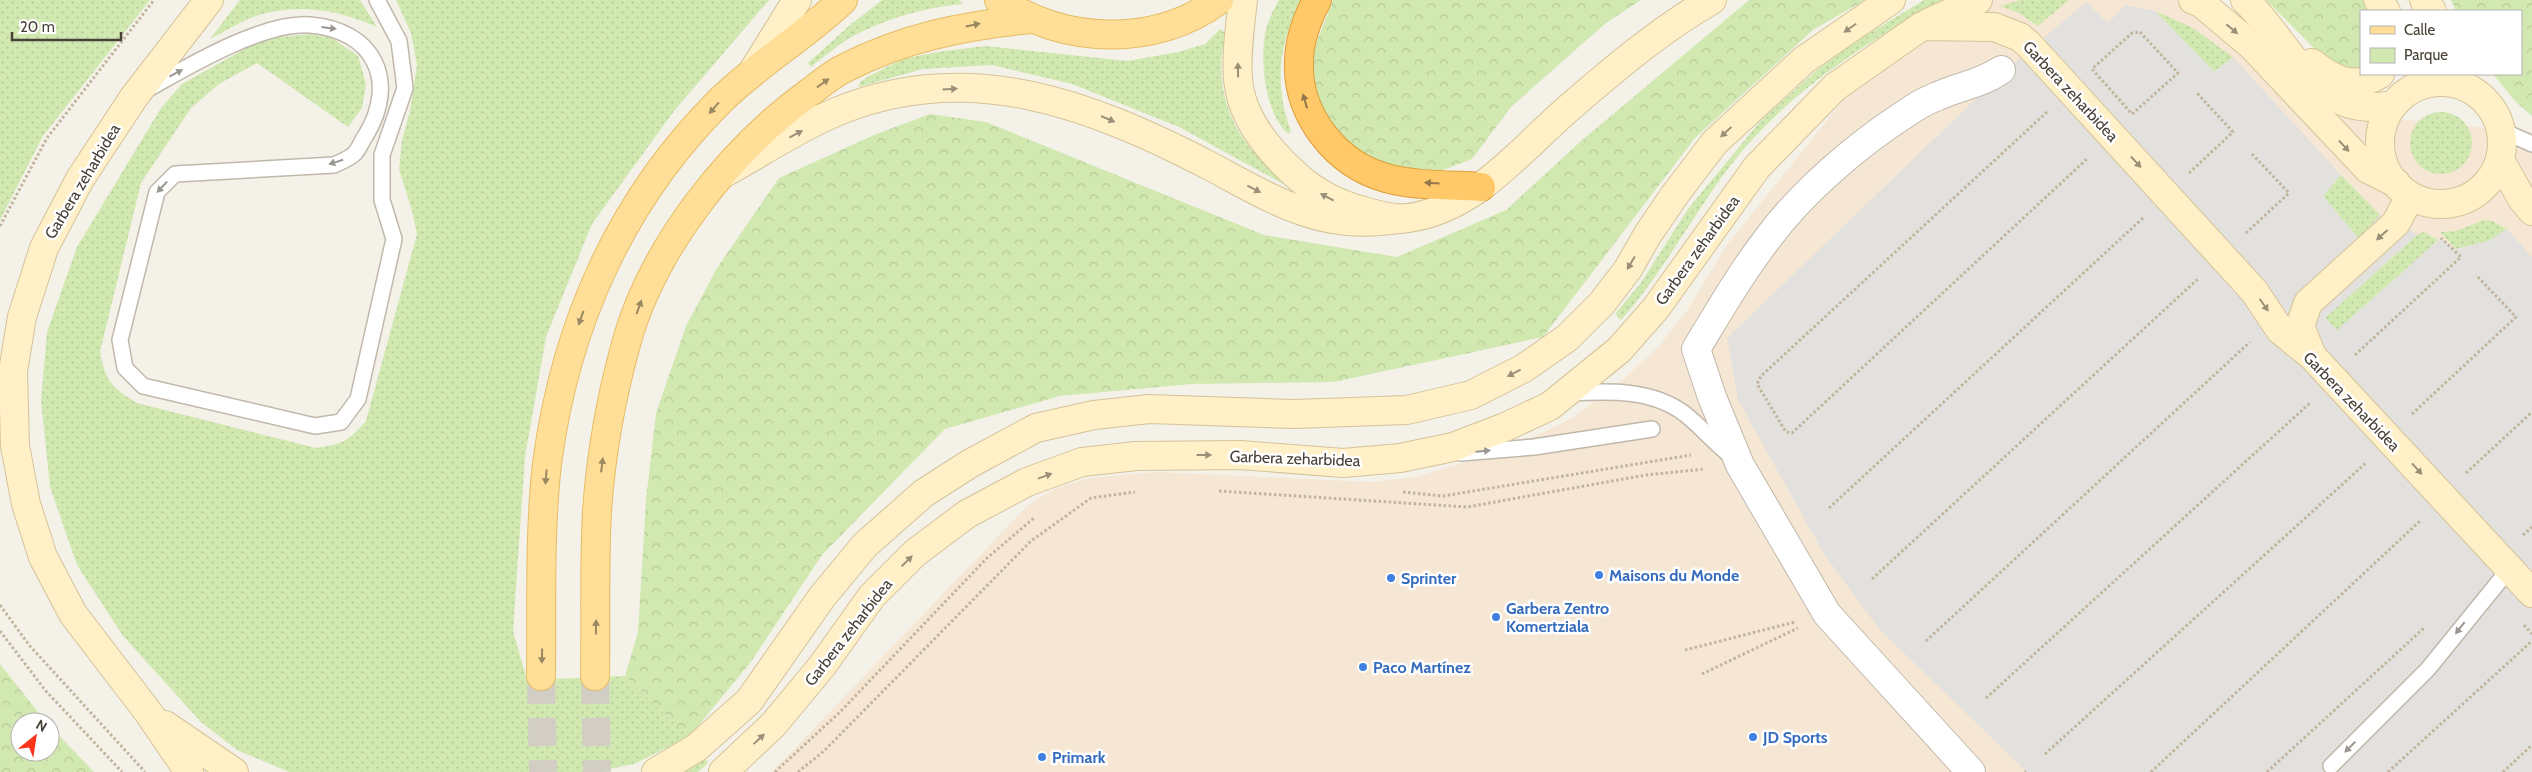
<svg xmlns="http://www.w3.org/2000/svg" width="2532" height="772" viewBox="0 0 2532 772" font-family="Cabin,sans-serif">
  <defs>
    <pattern id="green-dots" width="8" height="8" patternUnits="userSpaceOnUse" patternTransform="scale(1.25)"><rect width="8" height="8" fill="#d1e9b1"/><path d="M2 2h.1M6 6h.1" fill="none" stroke="#b5c999" stroke-width="1.8" stroke-linecap="round"/></pattern>
    <pattern id="forest-crowns" width="20" height="18" patternUnits="userSpaceOnUse" patternTransform="scale(1.25)"><rect width="20" height="18" fill="#d1e9b1"/><path d="M2 6a3 3 0 1 1 6 0M12 15a3 3 0 1 1 6 0" fill="none" stroke="#b5c999"/></pattern>
  </defs>
  <rect width="100%" height="100%" fill="#f4f1e9"/>
  <path fill="#f6e7d4" d="M 1990,0 L 2187,0 L 2381,117 L 2532,133 L 2532,772 L 772,772 L 1027,506 L 1056,488 L 1089,478 L 1157,472 L 1371,482 L 1415,477 L 1507,450 L 1574,417 L 1625,378 L 1659,346 L 1688,309 L 1727,245 L 1861,78 Z"/>
  <g fill="url(#green-dots)">
    <path d="M 0,0 L 150,0 L 43,136 L 0,220 Z"/>
    <path d="M 240,0 L 360,0 L 377,27 C 338,10 301,3 259,15 C 242,20 226,31 210,39 Z"/>
    <path d="M 396,0 L 769,0 L 674,111 L 592,224 L 546,337 L 525,457 L 513,631 L 527,680 L 625,676 L 689,737 L 634,764 L 594,772 L 289,772 L 237,750 L 201,722 L 123,636 L 77,565 L 50,487 L 41,401 L 47,332 L 77,247 L 161,108 L 182,84 L 262,39 L 309,34 L 332,38 L 358,56 L 366,84 L 362,108 L 348,127 L 257,63 L 219,84 L 191,108 L 141,183 L 100,352 C 106,382 111,387 137,403 L 316,448 C 344,444 348,441 366,421 L 417,234 L 412,211 L 399,169 L 402,140 L 410,111 L 417,65 L 411,33 Z"/>
    <path d="M 882,0 L 959,0 L 963,4 C 926,7 888,18 855,35 C 840,43 825,56 811,67 L 808,63 L 850,25 Z"/>
    <path d="M 1279,0 L 1302,0 C 1278,42 1274,86 1291,131 L 1288,134 C 1266,114 1261,68 1264,40 C 1266,25 1272,12 1279,0 Z"/>
    <path d="M 1924,0 L 1946,0 C 1863,42 1780,98 1724,174 C 1689,222 1661,275 1621,320 L 1615,314 L 1640,284 L 1688,209 L 1763,118 L 1818,69 L 1853,43 Z"/>
    <path d="M 2021,0 L 2069,0 L 2038,26 L 2019,13 L 2000,6 Z"/>
    <path d="M 2155,11 L 2193,28 L 2233,57 L 2214,72 Z"/>
    <path d="M 1220,29 L 1226,33 C 1214,74 1225,122 1256,154 C 1270,168 1292,174 1300,193 L 1179,127 L 1072,84 L 992,65 L 923,69 L 858,87 L 860,82 L 869,76 L 903,59 L 937,52 L 986,46 L 1128,61 L 1178,52 L 1205,44 Z"/>
    <circle cx="2441" cy="143" r="31"/>
    <path d="M 2341,175 L 2380,215 L 2359,239 L 2322,196 Z"/>
    <path d="M 2484,220 L 2492,221 L 2507,229 L 2489,241 L 2456,249 L 2440,232 L 2456,231 Z"/>
    <path d="M 2424,232 L 2438,240 L 2338,331 L 2325,318 L 2418,234 Z"/>
    <path d="M 704,756 L 708,763 L 698,772 L 683,772 Z"/>
  </g>
  <g fill="url(#forest-crowns)">
    <path d="M 1333,0 L 1641,0 L 1606,23 L 1511,107 L 1472,159 L 1438,172 L 1406,173 L 1360,161 L 1329,129 L 1309,83 L 1313,51 Z"/>
    <path d="M 1749,0 L 1865,0 L 1813,30 L 1695,138 L 1543,337 L 1334,382 L 1192,384 L 1060,396 L 945,429 L 822,555 L 750,663 L 689,737 L 625,676 L 638,632 L 646,500 L 656,413 L 686,326 L 717,268 L 779,178 L 874,135 L 930,114 L 986,122 L 1264,235 L 1397,257 L 1506,210 L 1580,142 Z"/>
    <path d="M 2266,0 L 2366,0 L 2377,11 L 2361,11 L 2361,69 L 2345,70 L 2316,50 Z"/>
    <path d="M 2451,0 L 2532,0 L 2532,116 L 2515,101 L 2493,74 L 2521,74 L 2521,11 L 2456,11 Z"/>
    <path d="M 0,664 L 46,722 L 20,722 L 20,752 L 50,752 L 50,726 L 94,772 L 0,772 Z"/>
  </g>
  <path fill="#e3e1dd" d="M 2086,2 L 2108,23 L 2125,5 L 2155,11 L 2214,72 L 2233,57 L 2341,175 L 2323,196 L 2358,238 L 2380,215 L 2418,234 L 2325,318 L 2337,330 L 2441,238 L 2455,249 L 2489,241 L 2507,229 L 2532,257 L 2532,772 L 2027,772 L 1879,629 L 1824,554 L 1738,400 L 1727,338 L 2007,69 Z"/>
  <g fill="none" stroke-linecap="round" stroke-linejoin="round">
    <g stroke="#d2cec5" stroke-width="28" stroke-dasharray="28 14" stroke-linecap="butt">
      <path d="M 541,676 L 543,772"/>
      <path d="M 595,676 L 597,772"/>
    </g>
    <g stroke="#c0b8ab" stroke-width="18">
      <g id="lane">
        <path d="M 148,89 C 189,66 262,22 310,25 C 373,30 399,80 366,135 C 362,140 359,150 354,154 C 349,159 340,162 334,165 L 175,174 L 157,192 L 120,340 L 125,368 L 143,386 L 315,426 L 341,422 L 358,399 L 394,239 L 382,200 L 382,155 L 405,88 L 399,41 L 377,0"/>
        <path d="M 2501,130 L 2532,144"/>
        <path d="M 1570,393 C 1609,391 1652,389 1685,414 C 1701,427 1715,443 1731,456"/>
        <path d="M 1461,453 L 1534,447 L 1652,429"/>
        <path d="M 2331,766 L 2428,669 L 2510,568"/>
      </g>
    </g>
    <g stroke="#c0b8ab" stroke-width="30">
      <path id="street" d="M 1971,772 L 1827,614 L 1740,465 L 1712,397 L 1696,349 C 1719,311 1741,273 1768,238 C 1802,192 1857,145 1905,114 C 1915,107 1927,100 1938,96 C 1960,86 1981,84 2001,70"/>
    </g>
    <g stroke="#d5c399" stroke-width="30">
      <g id="secondary">
        <path d="M 1243,0 C 1240,26 1236,53 1238,79 C 1241,118 1270,152 1297,176 C 1316,193 1340,205 1364,211 C 1377,215 1394,220 1408,218 C 1476,209 1522,148 1570,107 C 1614,69 1661,29 1712,0"/>
        <path d="M 2193,0 L 2201,3 L 2251,45 L 2368,169 L 2396,183"/>
        <path d="M 2245,0 C 2293,46 2313,120 2393,105"/>
        <path d="M 2378,0 L 2386,11"/>
        <path d="M 2424,0 L 2432,11"/>
        <path d="M 1928,23 L 1978,0"/>
        <path d="M 2312,63 C 2333,80 2355,91 2380,74"/>
        <path d="M 753,71 L 797,0"/>
        <circle cx="2441" cy="143" r="61"/>
        <path d="M 2500,160 L 2522,199 L 2532,211"/>
        <path d="M 726,172 C 762,152 798,128 836,112 C 968,57 1090,104 1208,165 C 1252,188 1297,217 1347,221 C 1367,223 1387,221 1408,218"/>
        <path d="M 2312,356 L 2300,326 L 2308,303 L 2396,223 L 2410,196"/>
        <path d="M 165,725 L 234,772"/>
        <path d="M 189,772 L 148,712 L 73,614 L 43,557 L 26,504 L 15,446 L 13,371 L 22,317 L 44,248 L 80,179 L 134,97 L 209,0"/>
        <path d="M 656,772 L 696,748 L 749,701 L 822,597 L 865,545 L 924,493 L 971,463 L 1036,428 L 1094,415 L 1149,409 L 1294,414 L 1407,410 L 1471,395 L 1524,368 L 1567,338 L 1602,303 L 1628,269 L 1648,234 L 1676,193 L 1715,142 L 1804,60 L 1891,0"/>
        <path d="M 723,772 L 773,725 L 822,666 L 872,596 L 915,553 L 967,514 L 1027,482 L 1082,462 L 1136,456 L 1240,455 L 1343,463 L 1400,458 L 1453,447 L 1505,427 L 1550,406 L 1619,350 L 1656,308 L 1757,167 L 1835,87 L 1922,26 L 1994,27 L 2020,37 L 2029,45 L 2254,291 L 2280,330 L 2312,356 L 2532,593"/>
      </g>
    </g>
    <g stroke="#e5bc66" stroke-width="30">
      <g id="primary">
        <path d="M 999,0 C 1063,44 1155,48 1219,0"/>
        <path d="M 541,676 C 542,606 539,534 547,464 C 565,325 621,199 721,100 C 759,63 805,36 843,0"/>
        <path d="M 595,676 C 596,621 594,565 597,511 C 601,454 611,398 626,344 C 652,248 730,150 810,92 C 821,84 831,75 843,69 C 902,38 966,25 1031,19"/>
      </g>
    </g>
    <g stroke="#df9d38" stroke-width="30">
      <path id="highway" d="M 1317,0 C 1307,19 1299,41 1299,62 C 1297,115 1336,164 1386,178 C 1415,186 1450,185 1481,187"/>
    </g>
    <g stroke="#c2b49c" stroke-width="3" stroke-dasharray="2.5 2.5" stroke-linecap="butt">
      <path d="M 2140,32 L 2178,73 L 2132,114 L 2092,69 L 2132,33 Z"/>
      <path d="M 2047,112 L 1761,376 L 1757,384 L 1786,432 L 1792,433 L 2088,158"/>
      <path d="M 2189,173 L 2233,132 L 2196,92"/>
      <path d="M 0,226 L 47,138 L 154,0"/>
      <path d="M 2246,233 L 2289,193 L 2251,153"/>
      <path d="M 2355,355 L 2461,257 L 2441,238"/>
      <path d="M 2412,414 L 2516,317 L 2476,275"/>
      <path d="M 2466,473 L 2532,412"/>
      <path d="M 1219,491 L 1467,507 L 1646,475 L 1704,469"/>
      <path d="M 1403,492 L 1443,496 L 1691,455"/>
      <path d="M 1829,508 L 2143,218"/>
      <path d="M 2523,535 L 2532,527"/>
      <path d="M 1872,579 L 2199,278"/>
      <path d="M 0,605 L 29,645 L 145,772"/>
      <path d="M 2524,625 L 2532,634"/>
      <path d="M 0,631 L 45,690 L 122,772"/>
      <path d="M 1926,641 L 2250,342"/>
      <path d="M 1685,650 L 1795,622"/>
      <path d="M 1702,674 L 1798,628"/>
      <path d="M 1986,698 L 2310,403"/>
      <path d="M 2045,754 L 2367,462"/>
      <path d="M 775,772 L 840,712 L 986,559 L 1035,517"/>
      <path d="M 798,772 L 824,751 L 1031,541 L 1091,498 L 1135,492"/>
      <path d="M 2025,772 L 2026,771"/>
      <path d="M 2151,772 L 2420,521"/>
      <path d="M 2267,772 L 2424,628"/>
      <path d="M 2388,772 L 2532,641"/>
      <path d="M 2503,772 L 2532,745"/>
    </g>
    <use href="#lane" stroke="#fff" stroke-width="15"/>
    <use href="#street" stroke="#fff" stroke-width="28"/>
    <use href="#secondary" stroke="#fff0c8" stroke-width="28"/>
    <use href="#primary" stroke="#ffdf97" stroke-width="28"/>
    <use href="#highway" stroke="#ffc96a" stroke-width="28"/>
  </g>
  <defs><path id="oneway-solid" d="M-6-.8H1V-3.2L6.5 0L1 3.2V.8H-6Z" transform="scale(1.25)"/></defs>
  <g fill="#9a8862">
    <use href="#oneway-solid" transform="translate(973 25) rotate(-12)"/>
    <use href="#oneway-solid" transform="translate(823 83) rotate(-36)"/>
    <use href="#oneway-solid" transform="translate(714 108) rotate(131)"/>
    <use href="#oneway-solid" transform="translate(639 307) rotate(-70)"/>
    <use href="#oneway-solid" transform="translate(581 318) rotate(110)"/>
    <use href="#oneway-solid" transform="translate(602 465) rotate(-83)"/>
    <use href="#oneway-solid" transform="translate(546 477) rotate(95)"/>
    <use href="#oneway-solid" transform="translate(596 627) rotate(-89)"/>
    <use href="#oneway-solid" transform="translate(542 656) rotate(91)"/>
  </g>
  <g fill="#9a9691">
    <use href="#oneway-solid" transform="translate(329 28) rotate(7)"/>
    <use href="#oneway-solid" transform="translate(176 73) rotate(-28)"/>
    <use href="#oneway-solid" transform="translate(336 162) rotate(162)"/>
    <use href="#oneway-solid" transform="translate(162 187) rotate(133)"/>
    <use href="#oneway-solid" transform="translate(1483 451) rotate(-5)"/>
    <use href="#oneway-solid" transform="translate(2460 628) rotate(128)"/>
    <use href="#oneway-solid" transform="translate(2350 747) rotate(135)"/>
  </g>
  <g fill="#9a9078">
    <use href="#oneway-solid" transform="translate(1850 28) rotate(145)"/>
    <use href="#oneway-solid" transform="translate(2232 29) rotate(40)"/>
    <use href="#oneway-solid" transform="translate(1238 70) rotate(-91)"/>
    <use href="#oneway-solid" transform="translate(950 89) rotate(-3)"/>
    <use href="#oneway-solid" transform="translate(1108 119) rotate(23)"/>
    <use href="#oneway-solid" transform="translate(1726 132) rotate(137)"/>
    <use href="#oneway-solid" transform="translate(796 134) rotate(-28)"/>
    <use href="#oneway-solid" transform="translate(2344 146) rotate(47)"/>
    <use href="#oneway-solid" transform="translate(2136 162) rotate(47)"/>
    <use href="#oneway-solid" transform="translate(1254 189) rotate(27)"/>
    <use href="#oneway-solid" transform="translate(1327 197) rotate(-152)"/>
    <use href="#oneway-solid" transform="translate(2382 235) rotate(138)"/>
    <use href="#oneway-solid" transform="translate(1631 263) rotate(121)"/>
    <use href="#oneway-solid" transform="translate(2264 305) rotate(55)"/>
    <use href="#oneway-solid" transform="translate(1514 373) rotate(153)"/>
    <use href="#oneway-solid" transform="translate(1204 455)"/>
    <use href="#oneway-solid" transform="translate(2417 469) rotate(48)"/>
    <use href="#oneway-solid" transform="translate(1045 476) rotate(-20)"/>
    <use href="#oneway-solid" transform="translate(907 561) rotate(-45)"/>
    <use href="#oneway-solid" transform="translate(759 739) rotate(-43)"/>
  </g>
  <g fill="#91774b">
    <use href="#oneway-solid" transform="translate(1305 101) rotate(-106)"/>
    <use href="#oneway-solid" transform="translate(1432 183) rotate(-176)"/>
  </g>
  <g fill="#3f7fe0" stroke="#fff" stroke-width="2">
    <circle cx="1599" cy="575" r="5"/>
    <circle cx="1391" cy="578" r="5"/>
    <circle cx="1496" cy="617" r="5"/>
    <circle cx="1363" cy="667" r="5"/>
    <circle cx="1753" cy="737" r="5"/>
    <circle cx="1042" cy="757" r="5"/>
  </g>
  <g text-anchor="middle" stroke-width="5" stroke-linejoin="round" paint-order="stroke">
    <g font-size="16" fill="#484137" stroke="#fff">
      <text transform="translate(2071 91) rotate(47)" y="6">Garbera zeharbidea</text>
      <text transform="translate(82 181) rotate(-59)" y="6">Garbera zeharbidea</text>
      <text transform="translate(1697 250) rotate(-54)" y="6">Garbera zeharbidea</text>
      <text transform="translate(2352 401) rotate(46)" y="6">Garbera zeharbidea</text>
      <text transform="translate(1295 458) rotate(2)" y="6">Garbera zeharbidea</text>
      <text transform="translate(848 632) rotate(-52)" y="6">Garbera zeharbidea</text>
    </g>
    <g font-size="16" font-weight="bold" fill="#366cbe" stroke="#fff" text-anchor="start">
      <text x="1609" y="581">Maisons du Monde</text>
      <text x="1401" y="584">Sprinter</text>
      <text x="1506" y="614">Garbera Zentro<tspan x="1506" dy="18">Komertziala</tspan></text>
      <text x="1373" y="673">Paco Martínez</text>
      <text x="1763" y="743">JD Sports</text>
      <text x="1052" y="763">Primark</text>
    </g>
  </g>
  <rect x="2360" y="10" width="162" height="65" fill="#ffffff" stroke="#b6b3af"/>
  <rect x="2370" y="26" width="25" height="8" fill="#ffdf97" stroke="#b6b3af"/>
  <text x="2404" y="35" font-size="15" fill="#484137">Calle</text>
  <rect x="2370" y="48" width="25" height="15" fill="#d1e9b1" stroke="#b6b3af"/>
  <text x="2404" y="60" font-size="15" fill="#484137">Parque</text>
  <g transform="translate(35 737) rotate(30)"><circle r="24" fill="#ffffff" stroke="#b6b3af"/>
  <path d="M0-4L9 19L0 12L-9 19Z" fill="#fb3519"/>
  <text y="-8" font-size="14" font-weight="bold" text-anchor="middle" fill="#484137">N</text>
  </g>
  <path d="M12 32v8h109v-8" fill="none" stroke="#484137" stroke-width="2.5"/>
  <text x="20" y="32" font-size="15" fill="#484137" stroke="#ffffff" stroke-width="4" paint-order="stroke">20 m</text>
</svg>
